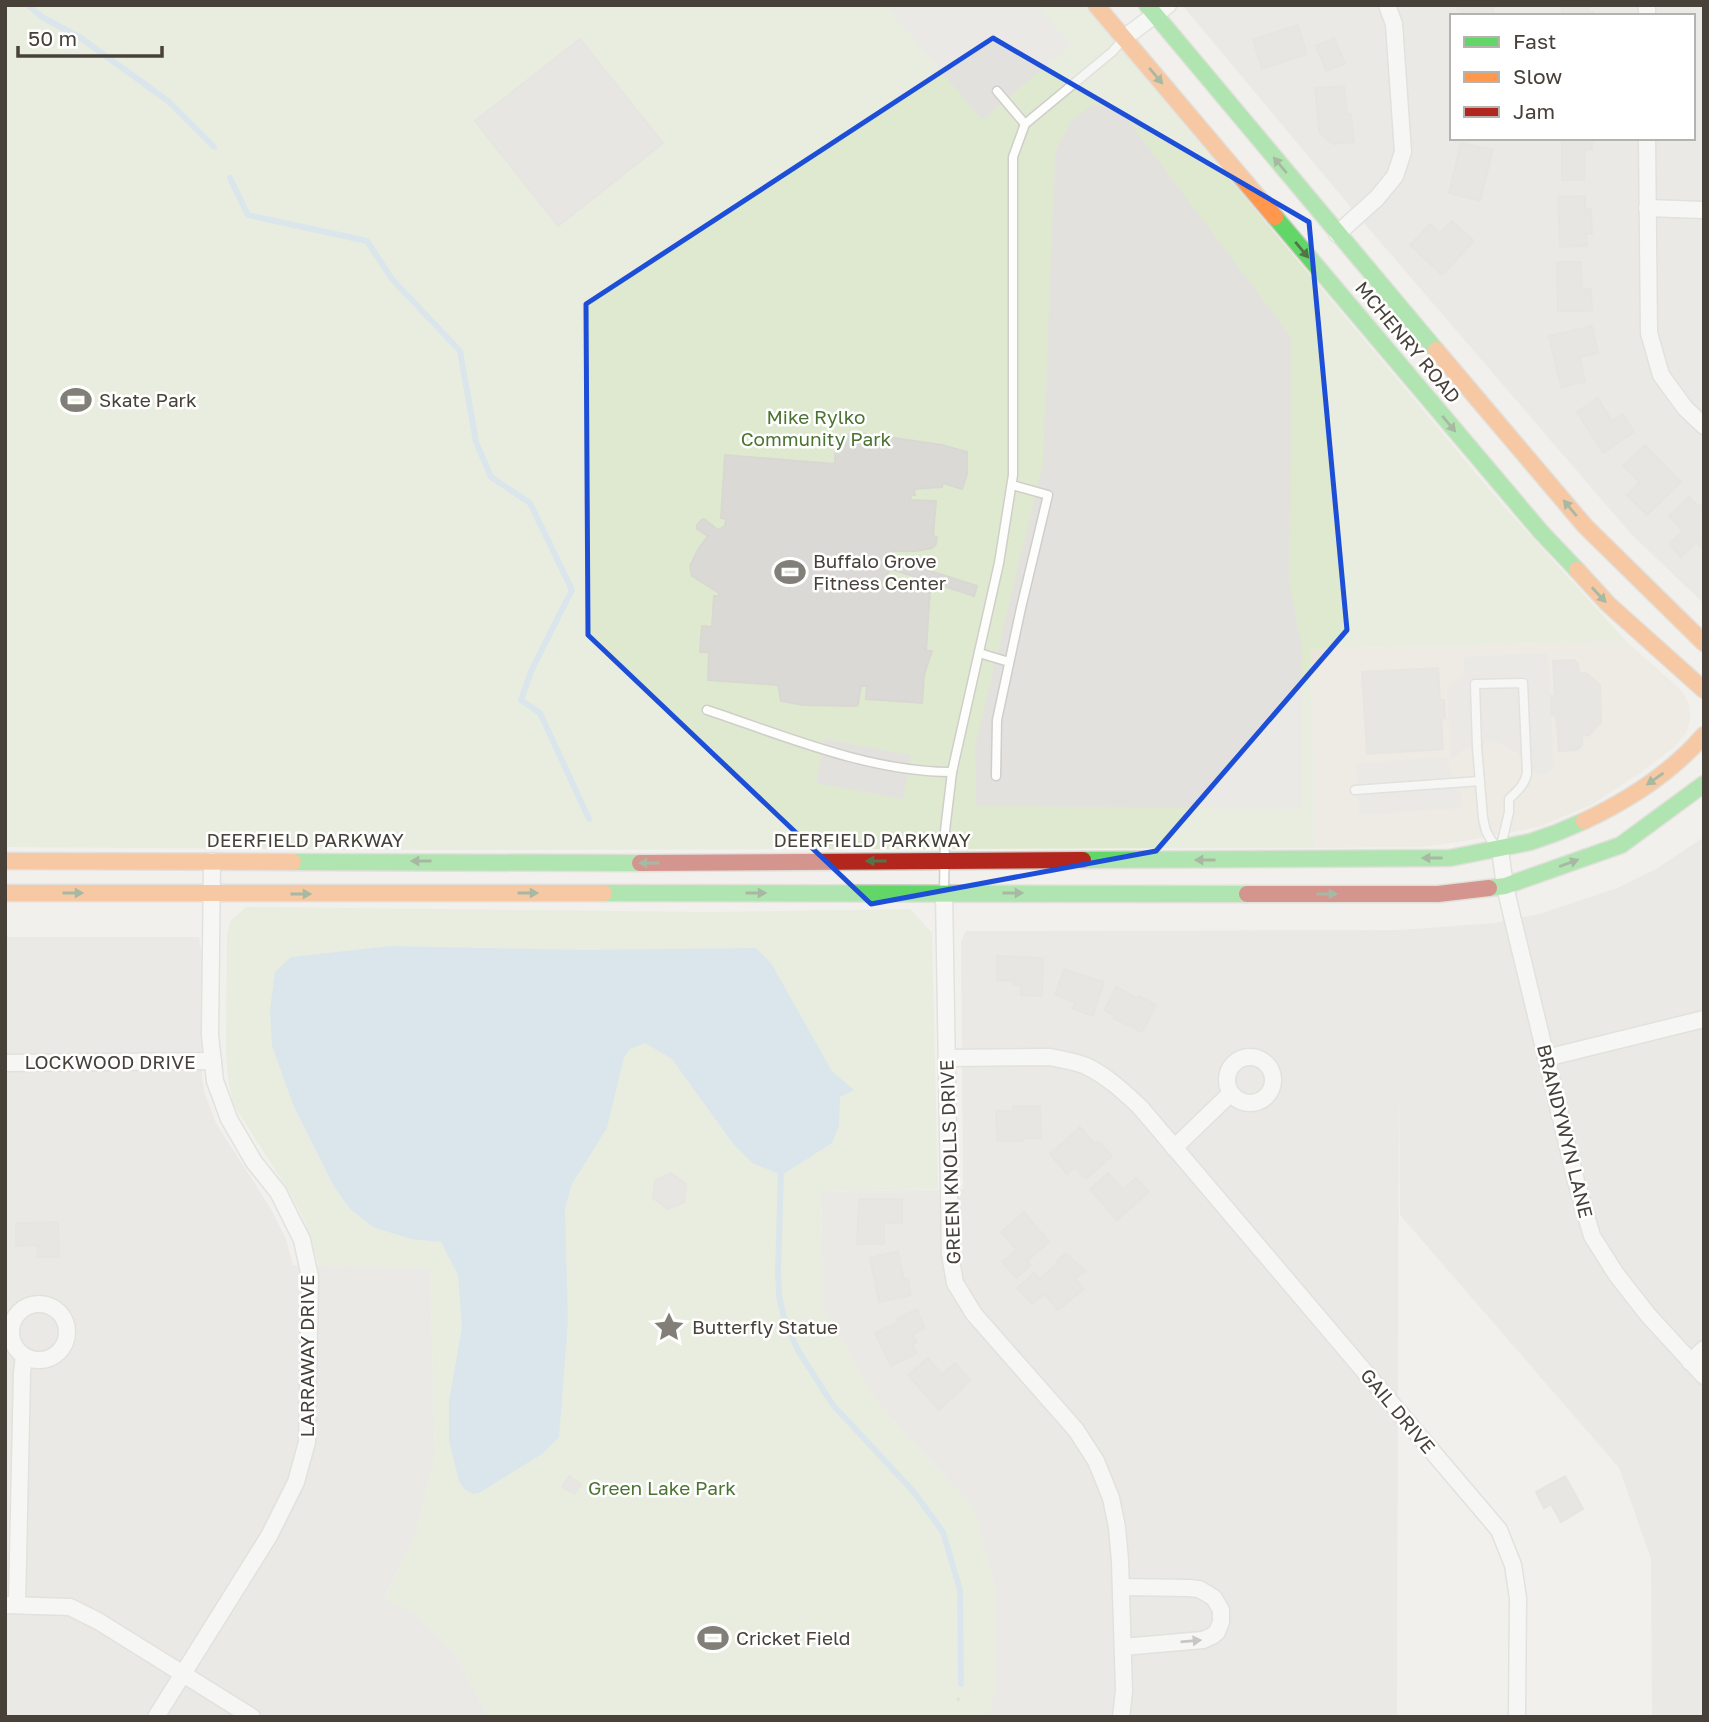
<svg xmlns="http://www.w3.org/2000/svg" width="1709" height="1722" viewBox="0 0 1709 1722" font-family="'Golos Text',sans-serif">
  <rect width="100%" height="100%" fill="#f1f0ec"/>
  <g fill="#e5e1db" fill-rule="evenodd">
    <path d="M 1182,5 L 1704,5 L 1704,604 L 1631,534 L 1369,229 ZM 1452,16 L 1693,16 L 1693,138 L 1452,138 Z"/>
    <path d="M 1704,837 L 1704,1717 L 1652,1717 L 1651,1559 L 1619,1468 L 1400,1215 L 1399,1092 L 1397,1717 L 988,1717 L 989,1715 L 975,1510 L 875,1400 L 823,1307 L 821,1192 L 963,1189 L 961,942 L 966,931 L 1398,930 L 1494,923 L 1539,914 L 1617,888 L 1656,869 Z"/>
    <path d="M 5,937 L 199,937 L 202,954 L 202,1078 L 205,1094 L 216,1123 L 271,1209 L 286,1239 L 293,1265 L 430,1267 L 435,1456 L 416,1532 L 385,1598 L 417,1615 L 455,1654 L 488,1717 L 5,1717 Z"/>
  </g>
  <path fill="#ebe4da" d="M 1626,641 L 1682,691 L 1689,704 L 1690,719 L 1687,732 L 1674,747 L 1643,771 L 1591,805 L 1539,827 L 1459,842 L 1422,847 L 1314,848 L 1311,649 Z"/>
  <g fill="#dfe9cf">
    <path d="M 5,5 L 1084,5 L 1500,502 L 1626,641 L 1311,649 L 1314,848 L 427,850 L 5,847 Z"/>
    <path d="M 246,907 L 708,912 L 910,909 L 932,933 L 938,1189 L 821,1192 L 823,1307 L 875,1400 L 975,1510 L 996,1591 L 995,1692 L 988,1717 L 488,1717 L 455,1654 L 417,1615 L 385,1599 L 416,1532 L 435,1456 L 430,1267 L 319,1266 L 305,1222 L 290,1193 L 233,1104 L 228,1079 L 226,1053 L 227,935 L 230,921 Z"/>
  </g>
  <g fill="#e3e1dd">
    <path d="M 885,5 L 1038,5 L 1071,45 L 982,120 Z"/>
    <path d="M 1090,106 L 1118,107 L 1291,337 L 1290,585 L 1302,649 L 1302,809 L 976,806 L 975,746 L 1043,463 L 1055,151 L 1071,121 Z"/>
    <path d="M 1548,653 L 1554,769 L 1539,776 L 1519,757 L 1518,753 L 1492,739 L 1488,742 L 1465,748 L 1451,760 L 1447,686 L 1465,674 L 1464,657 Z"/>
    <path d="M 824,739 L 911,755 L 903,799 L 816,783 Z"/>
    <path d="M 1449,757 L 1450,770 L 1461,794 L 1462,808 L 1359,815 L 1356,763 Z"/>
  </g>
  <path fill="#c1daeb" d="M 390,946 L 584,950 L 756,948 L 771,963 L 832,1071 L 854,1090 L 840,1097 L 839,1126 L 832,1143 L 782,1175 L 752,1163 L 734,1145 L 672,1059 L 645,1043 L 630,1049 L 624,1057 L 607,1128 L 572,1184 L 565,1209 L 568,1322 L 559,1437 L 542,1454 L 479,1493 L 473,1494 L 465,1490 L 459,1481 L 449,1441 L 449,1401 L 462,1327 L 458,1275 L 441,1242 L 411,1239 L 373,1227 L 350,1209 L 333,1185 L 294,1107 L 272,1046 L 270,1009 L 275,972 L 291,957 Z"/>
  <g fill="none" stroke-linecap="round" stroke-linejoin="round">
    <g stroke="#c1daeb" stroke-width="6">
      <path d="M 28,5 L 42,17 L 81,38 L 168,101 L 214,147"/>
      <path d="M 230,178 L 248,215 L 367,241 L 392,279 L 460,351 L 476,442 L 491,477 L 530,503 L 572,590 L 532,669 L 521,700 L 540,713 L 589,819"/>
      <path d="M 781,1169 L 778,1272 L 779,1296 L 785,1322 L 799,1352 L 833,1405 L 913,1491 L 943,1532 L 960,1590 L 961,1684"/>
    </g>
  </g>
  <g fill="#dbd9d5" stroke="#d9d7d2" stroke-width="2">
    <path d="M 1458,5 L 1493,5 L 1493,16 L 1461,16 L 1461,10 L 1457,10 Z"/>
    <path d="M 1562,5 L 1588,5 L 1588,12 L 1593,12 L 1594,16 L 1562,16 Z"/>
    <path d="M 1298,25 L 1307,54 L 1262,69 L 1253,40 Z"/>
    <path d="M 1334,38 L 1345,64 L 1326,71 L 1316,46 Z"/>
    <path d="M 580,39 L 663,143 L 558,226 L 475,121 Z"/>
    <path d="M 1344,86 L 1347,114 L 1351,114 L 1354,142 L 1333,144 L 1319,132 L 1315,88 Z"/>
    <path d="M 1562,138 L 1592,138 L 1592,149 L 1585,149 L 1584,180 L 1562,180 Z"/>
    <path d="M 1461,143 L 1493,150 L 1480,201 L 1449,193 Z"/>
    <path d="M 1585,196 L 1585,209 L 1591,209 L 1592,234 L 1586,234 L 1587,246 L 1560,247 L 1558,197 Z"/>
    <path d="M 1452,221 L 1474,241 L 1442,275 L 1410,245 L 1430,224 L 1440,233 Z"/>
    <path d="M 1557,262 L 1581,262 L 1582,289 L 1591,289 L 1592,311 L 1558,311 Z"/>
    <path d="M 1592,326 L 1598,353 L 1580,357 L 1585,382 L 1561,387 L 1549,336 Z"/>
    <path d="M 1598,398 L 1612,421 L 1623,414 L 1634,432 L 1603,453 L 1577,412 Z"/>
    <path d="M 860,433 L 942,445 L 967,452 L 967,474 L 962,489 L 943,483 L 942,487 L 914,489 L 915,495 L 911,495 L 910,500 L 936,501 L 933,536 L 937,537 L 936,544 L 932,548 L 916,551 L 892,551 L 889,558 L 977,586 L 974,596 L 891,569 L 879,586 L 930,590 L 926,651 L 932,651 L 924,675 L 922,703 L 866,699 L 867,686 L 861,686 L 858,704 L 856,706 L 803,705 L 781,701 L 778,685 L 708,680 L 709,652 L 700,652 L 702,626 L 712,627 L 714,596 L 719,596 L 719,593 L 692,576 L 690,566 L 699,548 L 708,536 L 697,529 L 697,525 L 701,520 L 704,519 L 718,530 L 725,526 L 726,519 L 721,518 L 725,455 L 835,464 L 836,439 L 839,436 Z"/>
    <path d="M 1645,445 L 1681,482 L 1647,515 L 1627,495 L 1640,482 L 1623,466 Z"/>
    <path d="M 1689,497 L 1699,507 L 1703,503 L 1704,504 L 1704,550 L 1696,542 L 1681,557 L 1669,544 L 1683,531 L 1669,516 Z"/>
    <path d="M 1574,660 L 1578,664 L 1579,673 L 1586,673 L 1600,685 L 1601,722 L 1589,735 L 1582,736 L 1582,745 L 1577,750 L 1559,751 L 1556,716 L 1552,715 L 1551,696 L 1555,696 L 1553,661 Z"/>
    <path d="M 1438,668 L 1440,700 L 1444,700 L 1445,718 L 1441,719 L 1443,749 L 1367,754 L 1362,672 Z"/>
    <path d="M 997,956 L 1043,958 L 1042,996 L 1021,995 L 1021,985 L 1013,984 L 1013,981 L 997,980 Z"/>
    <path d="M 1064,969 L 1104,982 L 1093,1016 L 1073,1009 L 1075,1002 L 1055,995 Z"/>
    <path d="M 1116,987 L 1137,998 L 1139,996 L 1156,1005 L 1142,1032 L 1113,1018 L 1115,1016 L 1104,1010 Z"/>
    <path d="M 1013,1106 L 1040,1106 L 1041,1138 L 1023,1138 L 1023,1141 L 997,1141 L 996,1111 L 1013,1111 Z"/>
    <path d="M 1080,1127 L 1095,1144 L 1098,1141 L 1112,1156 L 1086,1179 L 1075,1167 L 1067,1174 L 1050,1154 Z"/>
    <path d="M 671,1173 L 686,1184 L 684,1202 L 668,1209 L 653,1198 L 655,1180 Z"/>
    <path d="M 1108,1173 L 1123,1189 L 1136,1178 L 1149,1192 L 1117,1220 L 1090,1189 Z"/>
    <path d="M 859,1199 L 902,1199 L 902,1223 L 884,1223 L 884,1244 L 857,1244 Z"/>
    <path d="M 1024,1212 L 1049,1242 L 1027,1261 L 1031,1265 L 1016,1278 L 1002,1262 L 1017,1250 L 1001,1232 Z"/>
    <path d="M 58,1222 L 59,1257 L 38,1257 L 37,1245 L 16,1246 L 16,1223 Z"/>
    <path d="M 898,1251 L 904,1279 L 908,1279 L 911,1295 L 879,1302 L 870,1258 Z"/>
    <path d="M 1066,1253 L 1075,1263 L 1076,1262 L 1085,1271 L 1075,1279 L 1084,1289 L 1058,1310 L 1044,1294 L 1032,1304 L 1017,1288 L 1034,1273 L 1039,1279 L 1058,1263 L 1057,1261 Z"/>
    <path d="M 917,1309 L 925,1328 L 913,1334 L 917,1342 L 912,1344 L 917,1353 L 891,1366 L 875,1333 L 898,1322 L 896,1319 Z"/>
    <path d="M 928,1358 L 942,1374 L 955,1363 L 970,1380 L 963,1386 L 964,1387 L 939,1410 L 908,1375 Z"/>
    <path d="M 569,1476 L 581,1484 L 574,1494 L 562,1487 Z"/>
    <path d="M 1565,1476 L 1583,1509 L 1561,1522 L 1551,1504 L 1544,1508 L 1536,1492 Z"/>
  </g>
  <g fill="none" stroke-linecap="round" stroke-linejoin="round">
    <g stroke="#cfceca" stroke-width="11">
      <g id="lane">
        <path d="M 997,91 L 1025,124"/>
        <path d="M 979,653 L 1009,662"/>
        <path d="M 1523,683 L 1527,773 C 1525,785 1517,791 1509,799 L 1509,812 L 1500,850 L 1491,840 L 1486,831 L 1483,818 L 1477,747 L 1475,684 Z"/>
        <path d="M 707,710 C 785,736 869,772 952,772"/>
        <path d="M 996,776 L 997,720 L 1021,608 L 1048,495 L 1012,485"/>
        <path d="M 1355,790 L 1480,781"/>
        <path d="M 944,891 L 945,831 L 952,772 L 999,563 L 1013,475 L 1013,157 L 1025,124 L 1112,52 L 1122,41"/>
      </g>
    </g>
    <g stroke="#cfceca" stroke-width="19">
      <g id="street">
        <path d="M 1647,5 L 1647,16"/>
        <path d="M 1124,38 L 1168,5"/>
        <path d="M 1647,138 L 1649,333 L 1661,375 L 1685,408 L 1704,426"/>
        <path d="M 1647,208 L 1704,210"/>
        <path d="M 1337,234 L 1377,198 L 1395,176 L 1403,152 L 1394,24 L 1387,5"/>
        <path d="M 1500,850 L 1505,886 L 1512,916 L 1576,1181 L 1592,1236 L 1616,1274 L 1648,1315 L 1704,1376"/>
        <path d="M 944,893 L 950,1254 L 955,1283 L 974,1314 L 1076,1430 L 1096,1461 L 1111,1498 L 1117,1527 L 1120,1561 L 1124,1691 L 1121,1717"/>
        <circle cx="1250" cy="1080" r="23"/>
        <path d="M 947,1058 L 1050,1057 C 1062,1060 1076,1061 1088,1067 C 1108,1077 1124,1092 1140,1107 L 1499,1530 L 1513,1565 L 1518,1598 L 1517,1717"/>
        <path d="M 1546,1058 L 1704,1019"/>
        <path d="M 5,1063 L 213,1061"/>
        <path d="M 1174,1148 L 1231,1093"/>
        <circle cx="39" cy="1332" r="28"/>
        <path d="M 1690,1362 L 1704,1349"/>
        <path d="M 1121,1587 L 1189,1588 L 1199,1589 L 1206,1593 L 1214,1598 L 1221,1610 L 1221,1622 L 1217,1632 L 1212,1636 L 1203,1640 L 1123,1647"/>
        <path d="M 5,1605 L 70,1607 L 98,1621 L 252,1717"/>
        <path d="M 17,1605 L 22,1373 L 24,1356"/>
        <path d="M 156,1717 L 269,1536 L 296,1482 L 307,1442 L 310,1277 L 302,1240 L 278,1192 L 254,1162 L 229,1119 L 215,1081 L 210,1035 L 212,861"/>
      </g>
    </g>
    <g stroke="#cfccc4" stroke-width="19">
      <g id="fast">
        <path d="M 1147,5 L 1436,350"/>
        <path d="M 1275,217 L 1541,532 L 1577,570"/>
        <path d="M 1083,860 L 1450,858 L 1530,842 L 1556,833 L 1584,821"/>
        <path d="M 293,862 L 640,863"/>
        <path d="M 1489,888 L 1505,886 L 1621,845 L 1704,784"/>
        <path d="M 604,893 L 1247,894"/>
      </g>
    </g>
    <g stroke="#cfccc4" stroke-width="19">
      <g id="slow">
        <path d="M 1096,5 L 1275,217"/>
        <path d="M 1436,350 L 1585,526 L 1704,643"/>
        <path d="M 1577,570 L 1608,604 L 1704,690"/>
        <path d="M 1584,821 C 1629,800 1671,773 1704,735"/>
        <path d="M 5,861 L 293,862"/>
        <path d="M 5,893 L 604,893"/>
      </g>
    </g>
    <g stroke="#cfccc4" stroke-width="19">
      <g id="jam">
        <path d="M 640,863 L 1083,860"/>
        <path d="M 1247,894 L 1438,894 L 1489,888"/>
      </g>
    </g>
    <g stroke="#d1d0cb" stroke-width="3.5" stroke-dasharray="3.5 3.5" stroke-linecap="butt">
      <path d="M 667,1337 L 660,1329 C 660,1317 671,1316 678,1325 L 678,1329"/>
      <path d="M 957,1698 L 962,1703"/>
    </g>
    <use href="#lane" stroke="#fdfdfc" stroke-width="8"/>
    <use href="#street" stroke="#fdfdfc" stroke-width="16"/>
    <use href="#fast" stroke="#63d668" stroke-width="16"/>
    <use href="#slow" stroke="#ff974d" stroke-width="16"/>
    <use href="#jam" stroke="#b3261e" stroke-width="16"/>
  </g>
  <defs><path id="oneway-solid" d="M-6-.8H1V-3.2L6.5 0L1 3.2V.8H-6Z" transform="scale(1.75)"/></defs>
  <g fill="#517549">
    <use href="#oneway-solid" transform="translate(1156 76) rotate(50)"/>
    <use href="#oneway-solid" transform="translate(1280 165) rotate(-130)"/>
    <use href="#oneway-solid" transform="translate(1302 250) rotate(50)"/>
    <use href="#oneway-solid" transform="translate(1449 424) rotate(50)"/>
    <use href="#oneway-solid" transform="translate(1570 508) rotate(-130)"/>
    <use href="#oneway-solid" transform="translate(1599 595) rotate(47)"/>
    <use href="#oneway-solid" transform="translate(1655 779) rotate(145)"/>
    <use href="#oneway-solid" transform="translate(1432 858) rotate(180)"/>
    <use href="#oneway-solid" transform="translate(1205 860) rotate(180)"/>
    <use href="#oneway-solid" transform="translate(421 861) rotate(-180)"/>
    <use href="#oneway-solid" transform="translate(876 861) rotate(180)"/>
    <use href="#oneway-solid" transform="translate(649 863) rotate(-180)"/>
    <use href="#oneway-solid" transform="translate(1569 863) rotate(-20)"/>
    <use href="#oneway-solid" transform="translate(73 893)"/>
    <use href="#oneway-solid" transform="translate(528 893)"/>
    <use href="#oneway-solid" transform="translate(756 893)"/>
    <use href="#oneway-solid" transform="translate(1013 893)"/>
    <use href="#oneway-solid" transform="translate(301 894)"/>
    <use href="#oneway-solid" transform="translate(1327 894)"/>
  </g>
  <use fill="#999691" href="#oneway-solid" transform="translate(1191 1641) rotate(-5)"/>
  <path d="M0 0H1709V1722H0ZM 993,38 L 1309,222 L 1347,630 L 1156,851 L 871,904 L 588,635 L 586,304 Z" fill="#f1f0ec" fill-opacity=".55" fill-rule="evenodd"/>
  <path fill="none" stroke="#1d4ed8" stroke-width="5" stroke-linejoin="round" d="M 993,38 L 1309,222 L 1347,630 L 1156,851 L 871,904 L 588,635 L 586,304 Z"/>
  <defs>
    <g id="stadium-bare" transform="scale(2.415)"><path d="M0-5a6.5 5 0 1 0 0 10a6.5 5 0 1 0 0-10ZM-3.5-1.8h7v3.6h-7Z" fill="#827e78" stroke="#fff" stroke-width="2.5" paint-order="stroke"/></g>
    <g id="sight-bare" transform="scale(2.415)"><path d="M0-6L1.8-2.2L6-1.7L2.9 1.2L3.7 5.4L0 3.3L-3.7 5.4L-2.9 1.2L-6-1.7L-1.8-2.2Z" fill="#827e78" stroke="#fff" stroke-width="2.5" paint-order="stroke"/></g>
  </defs>
  <g fill-rule="evenodd">
    <use href="#stadium-bare" x="76" y="400"/>
    <use href="#stadium-bare" x="790" y="572"/>
    <use href="#sight-bare" x="669" y="1327"/>
    <use href="#stadium-bare" x="713" y="1638"/>
  </g>
  <g text-anchor="middle" stroke-width="5" stroke-linejoin="round" paint-order="stroke">
    <g font-size="19" fill="#474139" stroke="#fff">
      <text transform="translate(1408 342) rotate(50)" y="7">MCHENRY ROAD</text>
      <text x="305" y="847">DEERFIELD PARKWAY</text>
      <text x="872" y="847">DEERFIELD PARKWAY</text>
      <text x="110" y="1069">LOCKWOOD DRIVE</text>
      <text transform="translate(1565 1131) rotate(76)" y="7">BRANDYWYN LANE</text>
      <text transform="translate(950 1162) rotate(-92)" y="7">GREEN KNOLLS DRIVE</text>
      <text transform="translate(307 1356) rotate(-90)" y="7">LARRAWAY DRIVE</text>
      <text transform="translate(1398 1411) rotate(50)" y="7">GAIL DRIVE</text>
    </g>
    <g font-size="19" fill="#474139" stroke="#fff" text-anchor="start">
      <text x="99" y="407">Skate Park</text>
      <text x="813" y="568">Buffalo Grove<tspan x="813" dy="22">Fitness Center</tspan></text>
      <text x="692" y="1334">Butterfly Statue</text>
      <text x="736" y="1645">Cricket Field</text>
    </g>
    <g font-size="19" fill="#4b7331" stroke="#fff">
      <text x="816" y="424">Mike Rylko<tspan x="816" dy="22">Community Park</tspan></text>
      <text x="662" y="1495">Green Lake Park</text>
    </g>
  </g>
  <rect width="1709" height="1722" fill="none" stroke="#474139" stroke-width="14"/>
  <rect x="1450" y="14" width="245" height="126" fill="#ffffff" stroke="#b5b3b0" stroke-width="2"/>
  <rect x="1464" y="37" width="35" height="10" fill="#63d668" stroke="#b5b3b0" stroke-width="2"/>
  <text x="1513" y="49" font-size="21" fill="#474139">Fast</text>
  <rect x="1464" y="72" width="35" height="10" fill="#ff974d" stroke="#b5b3b0" stroke-width="2"/>
  <text x="1513" y="84" font-size="21" fill="#474139">Slow</text>
  <rect x="1464" y="107" width="35" height="10" fill="#b3261e" stroke="#b5b3b0" stroke-width="2"/>
  <text x="1513" y="119" font-size="21" fill="#474139">Jam</text>
  <path d="M18 46v10h144v-10" fill="none" stroke="#474139" stroke-width="3.5"/>
  <text x="28" y="46" font-size="21" fill="#474139" stroke="#ffffff" stroke-width="5" paint-order="stroke">50 m</text>
</svg>
